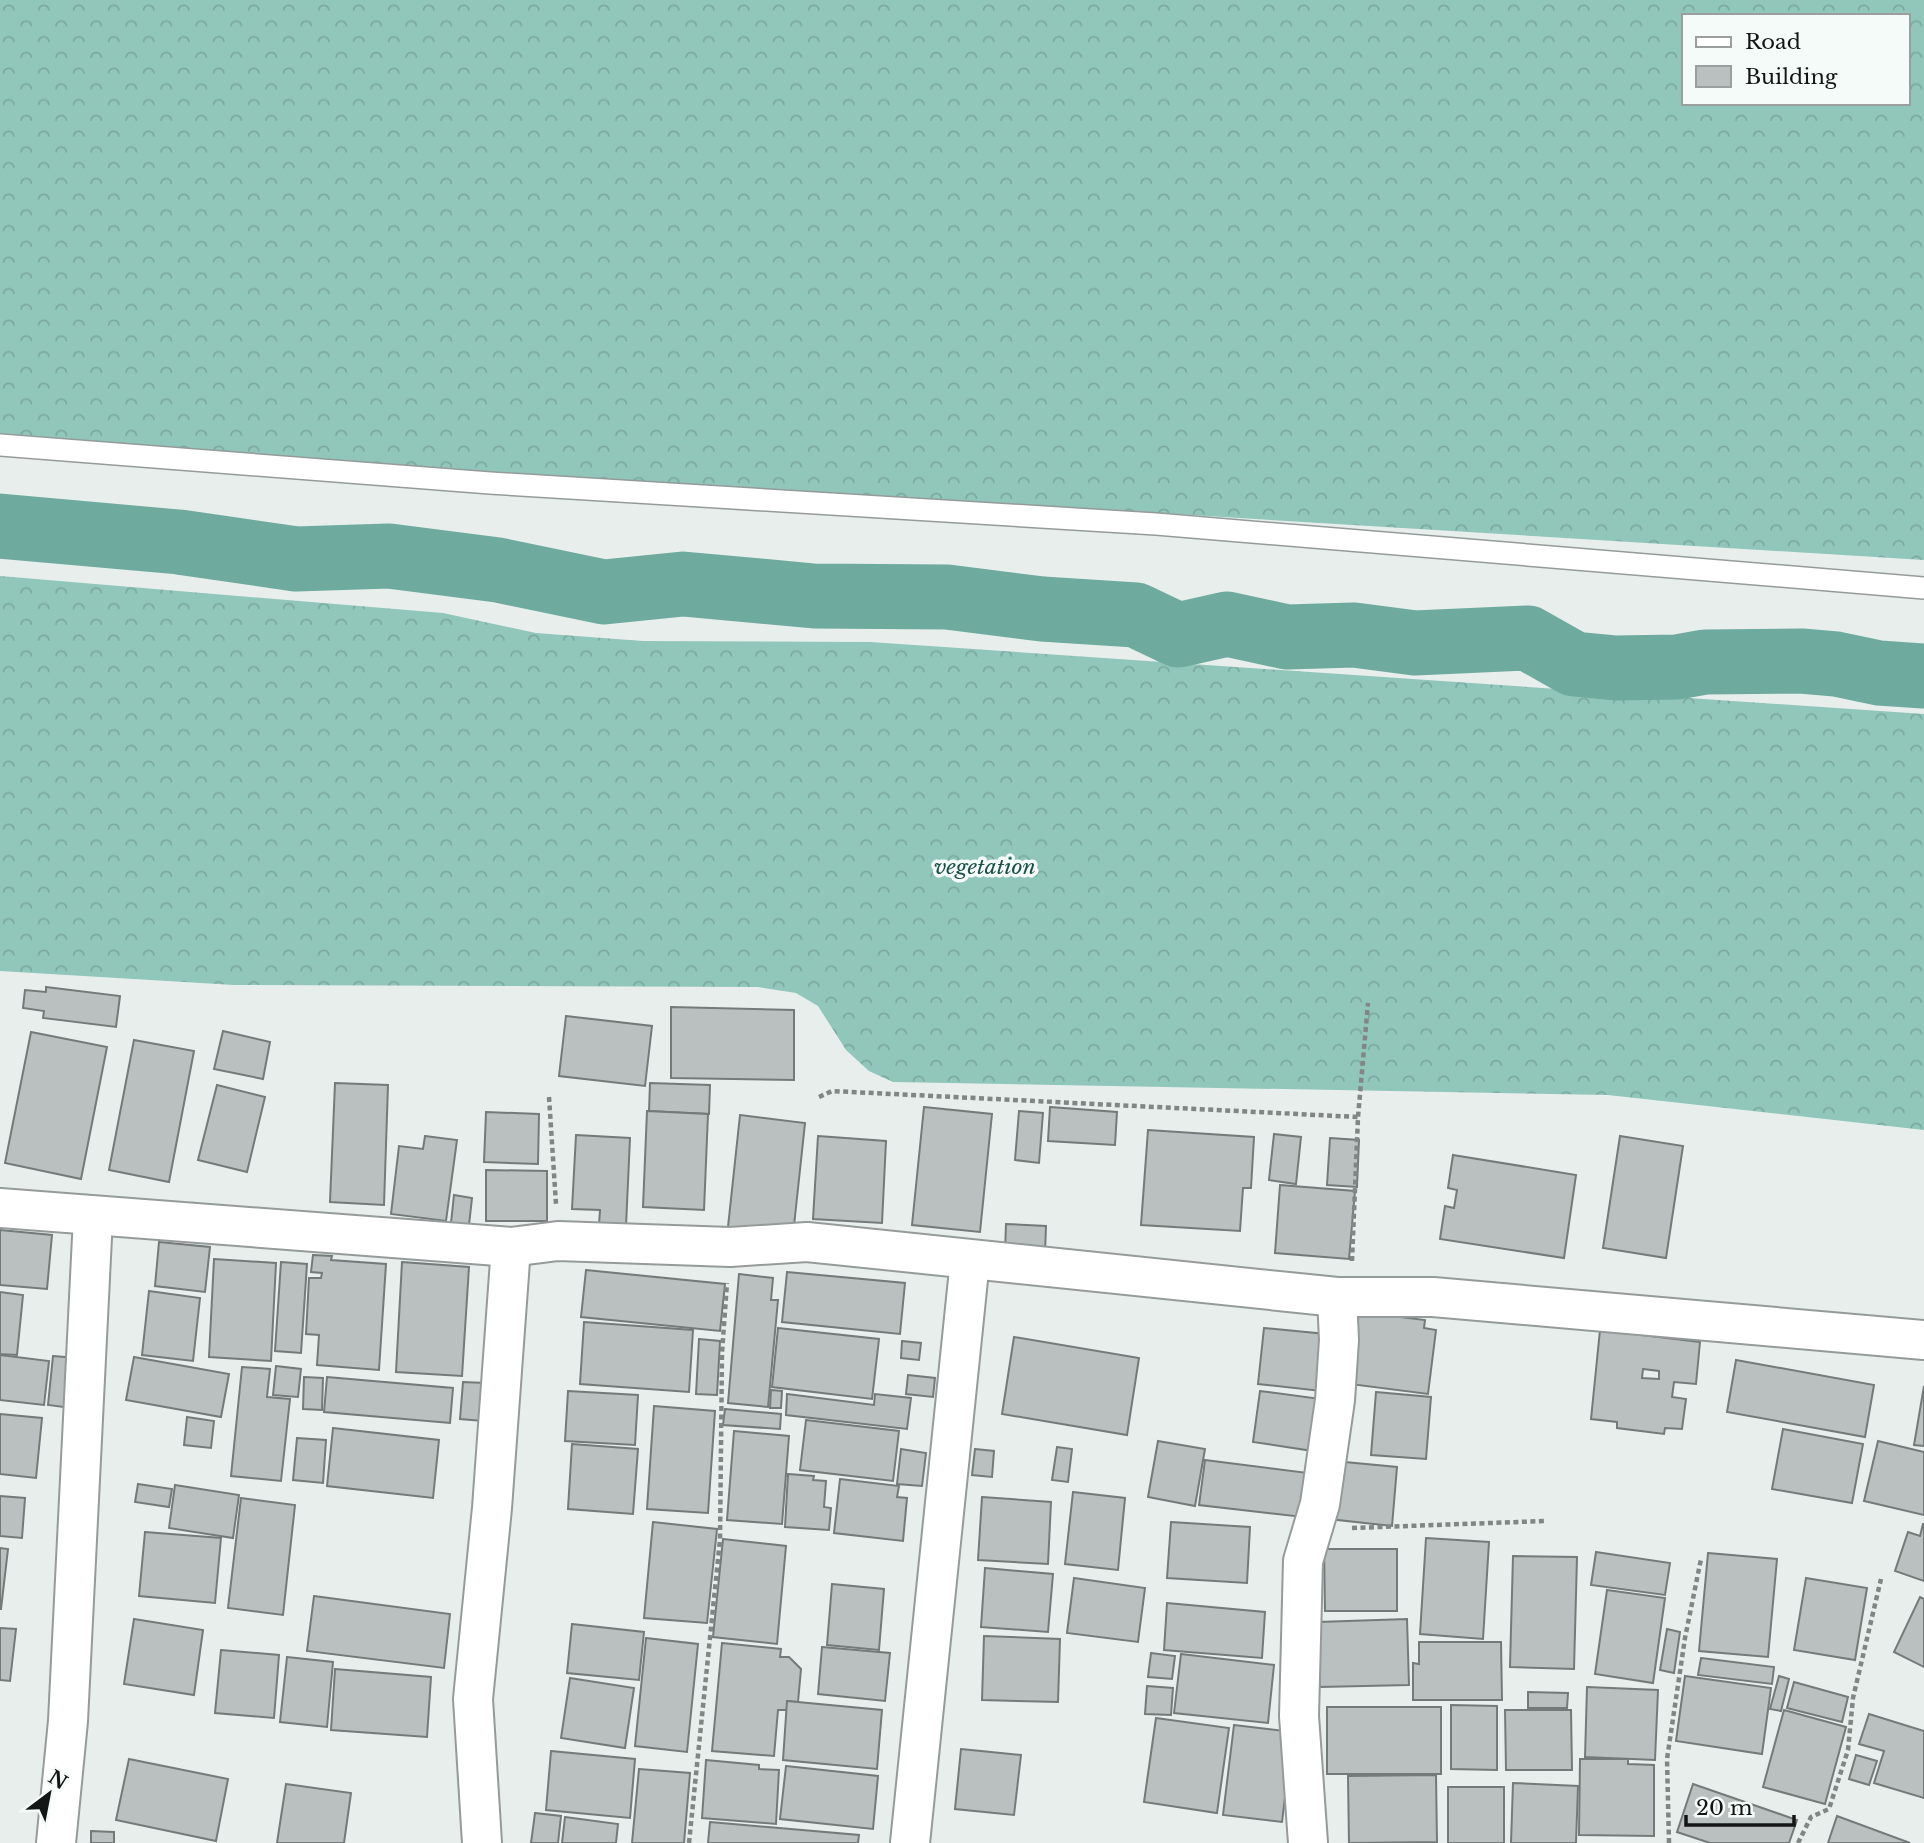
<svg xmlns="http://www.w3.org/2000/svg" width="1924" height="1843" viewBox="0 0 1924 1843" font-family="'Libre Baskerville',serif">
  <defs>
    <pattern id="forest-crowns" width="20" height="18" patternUnits="userSpaceOnUse" patternTransform="scale(1.75)"><rect width="20" height="18" fill="#91c6bb"/><path d="M2 6a3 3 0 1 1 6 0M12 15a3 3 0 1 1 6 0" fill="none" stroke="#7ca9a0"/></pattern>
  </defs>
  <rect width="100%" height="100%" fill="#e7eeec"/>
  <g fill="url(#forest-crowns)" fill-rule="evenodd">
    <path d="M 0,0 L 1924,0 L 1924,560 L 0,442 ZM 1684,16 L 1908,16 L 1908,103 L 1684,103 Z"/>
    <path d="M 0,576 L 443,613 L 536,633 L 643,641 L 870,642 L 1924,714 L 1924,1130 L 1608,1095 L 893,1082 L 869,1071 L 846,1050 L 818,1006 L 796,993 L 758,987 L 234,985 L 0,971 Z"/>
  </g>
  <g fill="none" stroke-linecap="round" stroke-linejoin="round">
    <path stroke="#6eaa9e" stroke-width="65" d="M 0,526 L 179,542 L 296,559 L 389,556 L 498,570 L 604,592 L 683,584 L 814,596 L 947,597 L 1042,609 L 1136,615 L 1178,635 L 1227,624 L 1287,637 L 1354,635 L 1415,643 L 1528,638 L 1574,664 L 1616,668 L 1677,667 L 1705,662 L 1801,661 L 1836,664 L 1879,673 L 1924,676"/>
  </g>
  <g fill="#bac0bf" stroke="#747a79" stroke-width="2" fill-rule="evenodd">
    <path d="M 46,987 L 120,996 L 116,1027 L 43,1018 L 44,1011 L 23,1008 L 25,990 L 46,992 Z"/>
    <path d="M 671,1007 L 794,1010 L 794,1080 L 671,1078 Z"/>
    <path d="M 566,1016 L 652,1026 L 645,1086 L 559,1076 Z"/>
    <path d="M 223,1031 L 270,1042 L 263,1079 L 214,1069 Z"/>
    <path d="M 31,1032 L 107,1047 L 81,1179 L 5,1163 Z"/>
    <path d="M 134,1040 L 194,1051 L 169,1182 L 109,1170 Z"/>
    <path d="M 335,1083 L 388,1085 L 384,1205 L 330,1202 Z"/>
    <path d="M 650,1083 L 710,1085 L 709,1114 L 649,1111 Z"/>
    <path d="M 217,1085 L 265,1097 L 247,1172 L 198,1160 Z"/>
    <path d="M 924,1107 L 992,1114 L 980,1232 L 912,1225 Z"/>
    <path d="M 1050,1107 L 1117,1112 L 1115,1145 L 1048,1141 Z"/>
    <path d="M 647,1111 L 708,1114 L 704,1210 L 643,1207 Z"/>
    <path d="M 1019,1111 L 1043,1113 L 1039,1163 L 1015,1160 Z"/>
    <path d="M 486,1112 L 539,1114 L 538,1164 L 484,1162 Z"/>
    <path d="M 740,1115 L 805,1123 L 793,1235 L 728,1227 Z"/>
    <path d="M 1148,1130 L 1254,1137 L 1251,1188 L 1243,1188 L 1240,1231 L 1141,1225 Z"/>
    <path d="M 1274,1134 L 1301,1137 L 1296,1184 L 1269,1180 Z"/>
    <path d="M 576,1135 L 630,1138 L 626,1226 L 599,1225 L 600,1210 L 572,1209 Z"/>
    <path d="M 425,1136 L 457,1140 L 446,1221 L 391,1214 L 399,1146 L 423,1149 Z"/>
    <path d="M 818,1136 L 886,1141 L 882,1223 L 813,1219 Z"/>
    <path d="M 1620,1136 L 1683,1146 L 1666,1258 L 1603,1248 Z"/>
    <path d="M 1330,1138 L 1359,1140 L 1357,1187 L 1327,1185 Z"/>
    <path d="M 1453,1155 L 1576,1175 L 1564,1258 L 1440,1239 L 1445,1206 L 1454,1208 L 1457,1190 L 1448,1188 Z"/>
    <path d="M 486,1170 L 547,1171 L 547,1221 L 486,1221 Z"/>
    <path d="M 1280,1185 L 1355,1191 L 1349,1259 L 1275,1253 Z"/>
    <path d="M 454,1195 L 472,1198 L 469,1225 L 451,1223 Z"/>
    <path d="M 1006,1224 L 1046,1226 L 1045,1253 L 1005,1252 Z"/>
    <path d="M 0,1230 L 52,1235 L 47,1289 L 0,1285 Z"/>
    <path d="M 159,1242 L 210,1247 L 205,1292 L 155,1286 Z"/>
    <path d="M 313,1255 L 332,1256 L 331,1260 L 386,1264 L 379,1370 L 317,1365 L 319,1335 L 306,1334 L 309,1278 L 321,1278 L 322,1273 L 311,1272 Z"/>
    <path d="M 214,1259 L 276,1263 L 271,1361 L 209,1357 Z"/>
    <path d="M 281,1262 L 307,1264 L 301,1353 L 275,1351 Z"/>
    <path d="M 402,1262 L 469,1267 L 462,1376 L 396,1372 Z"/>
    <path d="M 586,1270 L 725,1284 L 720,1331 L 581,1317 Z"/>
    <path d="M 787,1272 L 905,1283 L 900,1334 L 782,1322 Z"/>
    <path d="M 739,1274 L 773,1278 L 771,1300 L 778,1300 L 768,1407 L 728,1403 Z"/>
    <path d="M 149,1291 L 200,1298 L 193,1361 L 142,1355 Z"/>
    <path d="M 0,1292 L 23,1295 L 17,1355 L 0,1354 Z"/>
    <path d="M 1359,1312 L 1425,1320 L 1424,1328 L 1436,1330 L 1428,1394 L 1350,1384 Z"/>
    <path d="M 584,1322 L 693,1330 L 689,1392 L 580,1384 Z"/>
    <path d="M 778,1328 L 879,1339 L 872,1399 L 772,1387 Z"/>
    <path d="M 1264,1328 L 1326,1334 L 1321,1391 L 1258,1384 Z"/>
    <path d="M 1600,1330 L 1700,1342 L 1696,1384 L 1674,1382 L 1672,1397 L 1686,1399 L 1682,1429 L 1665,1428 L 1664,1434 L 1617,1428 L 1617,1422 L 1591,1419 ZM 1643,1369 L 1659,1371 L 1659,1379 L 1642,1378 Z"/>
    <path d="M 1014,1337 L 1139,1358 L 1127,1435 L 1002,1414 Z"/>
    <path d="M 699,1339 L 720,1341 L 717,1395 L 696,1394 Z"/>
    <path d="M 902,1341 L 921,1343 L 919,1360 L 901,1358 Z"/>
    <path d="M 0,1355 L 49,1361 L 44,1405 L 0,1400 Z"/>
    <path d="M 53,1356 L 77,1358 L 71,1408 L 48,1405 Z"/>
    <path d="M 134,1357 L 229,1374 L 221,1417 L 126,1400 Z"/>
    <path d="M 1736,1360 L 1874,1385 L 1865,1437 L 1727,1412 Z"/>
    <path d="M 276,1366 L 301,1369 L 298,1397 L 273,1395 Z"/>
    <path d="M 242,1367 L 270,1369 L 267,1397 L 290,1399 L 281,1481 L 231,1476 Z"/>
    <path d="M 908,1375 L 935,1378 L 933,1397 L 906,1394 Z"/>
    <path d="M 304,1377 L 323,1378 L 322,1410 L 303,1409 Z"/>
    <path d="M 327,1377 L 453,1388 L 450,1423 L 324,1412 Z"/>
    <path d="M 463,1382 L 486,1383 L 483,1421 L 460,1419 Z"/>
    <path d="M 1924,1386 L 1924,1446 L 1914,1445 Z"/>
    <path d="M 771,1390 L 782,1391 L 781,1408 L 770,1408 Z"/>
    <path d="M 568,1391 L 638,1395 L 635,1445 L 565,1441 Z"/>
    <path d="M 1260,1391 L 1321,1399 L 1313,1451 L 1253,1442 Z"/>
    <path d="M 1376,1392 L 1431,1397 L 1426,1459 L 1371,1455 Z"/>
    <path d="M 787,1394 L 874,1405 L 875,1394 L 911,1398 L 907,1429 L 786,1415 Z"/>
    <path d="M 654,1406 L 715,1411 L 708,1513 L 647,1509 Z"/>
    <path d="M 725,1409 L 781,1414 L 780,1429 L 723,1425 Z"/>
    <path d="M 0,1414 L 42,1418 L 36,1478 L 0,1474 Z"/>
    <path d="M 187,1417 L 214,1421 L 211,1448 L 184,1445 Z"/>
    <path d="M 806,1420 L 899,1431 L 893,1481 L 800,1470 Z"/>
    <path d="M 333,1428 L 439,1440 L 433,1498 L 327,1486 Z"/>
    <path d="M 1783,1429 L 1863,1444 L 1852,1503 L 1772,1489 Z"/>
    <path d="M 734,1431 L 789,1436 L 782,1524 L 727,1520 Z"/>
    <path d="M 297,1438 L 326,1440 L 323,1483 L 293,1480 Z"/>
    <path d="M 1158,1441 L 1205,1449 L 1195,1506 L 1148,1497 Z"/>
    <path d="M 1878,1441 L 1924,1452 L 1924,1515 L 1864,1501 Z"/>
    <path d="M 572,1444 L 638,1449 L 633,1514 L 568,1509 Z"/>
    <path d="M 1057,1447 L 1072,1449 L 1068,1482 L 1052,1480 Z"/>
    <path d="M 901,1449 L 926,1453 L 922,1486 L 897,1484 Z"/>
    <path d="M 975,1449 L 994,1451 L 992,1477 L 972,1475 Z"/>
    <path d="M 1205,1460 L 1308,1473 L 1303,1517 L 1199,1505 Z"/>
    <path d="M 1334,1461 L 1397,1467 L 1392,1526 L 1329,1519 Z"/>
    <path d="M 788,1474 L 814,1476 L 813,1480 L 826,1481 L 824,1507 L 831,1508 L 829,1530 L 785,1527 Z"/>
    <path d="M 840,1479 L 899,1486 L 897,1497 L 907,1498 L 903,1541 L 834,1533 Z"/>
    <path d="M 138,1484 L 172,1489 L 169,1507 L 135,1502 Z"/>
    <path d="M 175,1485 L 239,1495 L 233,1538 L 169,1528 Z"/>
    <path d="M 1073,1492 L 1125,1498 L 1118,1570 L 1065,1564 Z"/>
    <path d="M 0,1496 L 25,1498 L 22,1538 L 0,1536 Z"/>
    <path d="M 982,1497 L 1051,1502 L 1048,1564 L 978,1560 Z"/>
    <path d="M 241,1498 L 295,1505 L 283,1615 L 228,1608 Z"/>
    <path d="M 653,1522 L 717,1529 L 707,1623 L 644,1618 Z"/>
    <path d="M 1171,1522 L 1250,1527 L 1247,1583 L 1167,1578 Z"/>
    <path d="M 1923,1524 L 1924,1524 L 1924,1581 L 1895,1571 L 1908,1532 L 1920,1536 Z"/>
    <path d="M 145,1532 L 221,1538 L 215,1603 L 139,1596 Z"/>
    <path d="M 1426,1538 L 1489,1542 L 1483,1639 L 1420,1634 Z"/>
    <path d="M 723,1539 L 786,1546 L 777,1644 L 713,1637 Z"/>
    <path d="M 0,1548 L 8,1549 L 1,1609 L 0,1609 Z"/>
    <path d="M 1324,1549 L 1397,1549 L 1397,1611 L 1325,1611 Z"/>
    <path d="M 1596,1552 L 1670,1563 L 1665,1595 L 1591,1585 Z"/>
    <path d="M 1708,1553 L 1777,1559 L 1768,1657 L 1699,1651 Z"/>
    <path d="M 1513,1556 L 1577,1557 L 1574,1669 L 1510,1667 Z"/>
    <path d="M 985,1568 L 1053,1574 L 1048,1632 L 981,1627 Z"/>
    <path d="M 1074,1578 L 1145,1588 L 1138,1642 L 1067,1633 Z"/>
    <path d="M 1806,1578 L 1867,1588 L 1855,1660 L 1794,1650 Z"/>
    <path d="M 832,1584 L 884,1589 L 879,1650 L 827,1645 Z"/>
    <path d="M 1607,1590 L 1665,1598 L 1653,1683 L 1595,1674 Z"/>
    <path d="M 314,1596 L 450,1614 L 444,1668 L 307,1651 Z"/>
    <path d="M 1920,1597 L 1924,1599 L 1924,1667 L 1894,1652 Z"/>
    <path d="M 1167,1603 L 1265,1612 L 1262,1658 L 1164,1650 Z"/>
    <path d="M 134,1619 L 203,1630 L 194,1695 L 124,1684 Z"/>
    <path d="M 1407,1619 L 1409,1685 L 1320,1687 L 1318,1622 Z"/>
    <path d="M 572,1624 L 644,1632 L 639,1680 L 567,1673 Z"/>
    <path d="M 0,1628 L 16,1629 L 10,1681 L 0,1680 Z"/>
    <path d="M 1667,1629 L 1680,1632 L 1674,1673 L 1660,1670 Z"/>
    <path d="M 984,1636 L 1060,1639 L 1058,1702 L 982,1700 Z"/>
    <path d="M 646,1638 L 698,1644 L 687,1752 L 635,1746 Z"/>
    <path d="M 1419,1642 L 1501,1642 L 1502,1700 L 1413,1700 L 1413,1663 L 1419,1664 Z"/>
    <path d="M 722,1643 L 781,1649 L 780,1657 L 789,1657 L 801,1669 L 798,1702 L 787,1701 L 787,1710 L 778,1710 L 774,1756 L 712,1751 Z"/>
    <path d="M 822,1647 L 890,1653 L 885,1701 L 818,1694 Z"/>
    <path d="M 221,1650 L 279,1655 L 274,1718 L 215,1713 Z"/>
    <path d="M 1151,1653 L 1175,1656 L 1172,1679 L 1148,1677 Z"/>
    <path d="M 1181,1654 L 1274,1665 L 1268,1723 L 1174,1713 Z"/>
    <path d="M 287,1657 L 333,1662 L 327,1727 L 280,1722 Z"/>
    <path d="M 1701,1658 L 1774,1667 L 1772,1684 L 1698,1675 Z"/>
    <path d="M 335,1669 L 431,1677 L 427,1737 L 331,1730 Z"/>
    <path d="M 1685,1676 L 1771,1688 L 1762,1754 L 1676,1741 Z"/>
    <path d="M 1779,1676 L 1789,1679 L 1781,1711 L 1770,1709 Z"/>
    <path d="M 570,1678 L 634,1688 L 625,1748 L 561,1738 Z"/>
    <path d="M 1794,1682 L 1848,1697 L 1842,1722 L 1787,1708 Z"/>
    <path d="M 1147,1686 L 1173,1688 L 1171,1715 L 1145,1714 Z"/>
    <path d="M 1587,1687 L 1658,1690 L 1655,1760 L 1585,1757 Z"/>
    <path d="M 1528,1692 L 1568,1693 L 1567,1708 L 1528,1708 Z"/>
    <path d="M 787,1701 L 882,1710 L 877,1769 L 783,1760 Z"/>
    <path d="M 1451,1705 L 1497,1706 L 1497,1770 L 1451,1769 Z"/>
    <rect x="1327" y="1707" width="114" height="67"/>
    <path d="M 1505,1710 L 1571,1710 L 1572,1770 L 1506,1770 Z"/>
    <path d="M 1784,1710 L 1846,1727 L 1825,1804 L 1763,1787 Z"/>
    <path d="M 1869,1714 L 1924,1731 L 1924,1798 L 1874,1783 L 1884,1751 L 1859,1744 Z"/>
    <path d="M 1156,1718 L 1229,1728 L 1217,1813 L 1144,1802 Z"/>
    <path d="M 1234,1725 L 1293,1732 L 1282,1822 L 1223,1815 Z"/>
    <path d="M 961,1749 L 1021,1755 L 1014,1815 L 955,1809 Z"/>
    <path d="M 551,1751 L 635,1759 L 630,1818 L 546,1810 Z"/>
    <path d="M 1856,1755 L 1877,1761 L 1869,1785 L 1849,1779 Z"/>
    <path d="M 129,1759 L 228,1779 L 216,1841 L 116,1820 Z"/>
    <path d="M 1580,1759 L 1628,1759 L 1628,1764 L 1654,1765 L 1654,1836 L 1579,1835 Z"/>
    <path d="M 706,1760 L 759,1765 L 759,1769 L 779,1770 L 776,1824 L 702,1818 Z"/>
    <path d="M 786,1766 L 878,1776 L 873,1829 L 780,1819 Z"/>
    <path d="M 639,1769 L 690,1773 L 684,1843 L 632,1843 Z"/>
    <path d="M 1436,1775 L 1437,1842 L 1349,1843 L 1348,1776 Z"/>
    <path d="M 1513,1783 L 1578,1786 L 1576,1843 L 1511,1843 Z"/>
    <path d="M 286,1784 L 351,1793 L 344,1843 L 277,1843 Z"/>
    <path d="M 1693,1784 L 1797,1820 L 1789,1843 L 1710,1843 L 1677,1832 Z"/>
    <rect x="1448" y="1787" width="56" height="56"/>
    <path d="M 535,1813 L 561,1816 L 558,1843 L 531,1843 Z"/>
    <path d="M 1837,1816 L 1910,1843 L 1828,1843 Z"/>
    <path d="M 565,1817 L 618,1824 L 616,1843 L 562,1843 Z"/>
    <path d="M 710,1822 L 859,1835 L 858,1843 L 708,1843 Z"/>
    <path d="M 91,1831 L 114,1832 L 114,1843 L 91,1843 Z"/>
  </g>
  <g fill="none" stroke-linecap="round" stroke-linejoin="round">
    <g stroke="#959b9a" stroke-width="24">
      <path id="lane" d="M 0,445 L 490,483 L 1156,524 L 1924,588"/>
    </g>
    <g stroke="#959b9a" stroke-width="42">
      <g id="street">
        <path d="M 0,1208 L 511,1247 L 558,1241 L 730,1247 L 807,1242 L 1337,1297 L 1433,1297 L 1924,1340"/>
        <path d="M 56,1843 L 68,1721 L 93,1217"/>
        <path d="M 482,1843 L 473,1699 L 492,1508 L 511,1247"/>
        <path d="M 910,1843 L 970,1260"/>
        <path d="M 1308,1843 L 1299,1716 L 1303,1561 L 1320,1504 L 1335,1400 L 1339,1340 L 1337,1297"/>
      </g>
    </g>
    <g stroke="#818685" stroke-width="4.5" stroke-dasharray="5 3.5" stroke-linecap="butt">
      <path d="M 549,1097 L 556,1204"/>
      <path d="M 819,1097 L 832,1091 L 1358,1117"/>
      <path d="M 1352,1261 L 1358,1117 L 1368,1003"/>
      <path d="M 1352,1528 L 1545,1521"/>
      <path d="M 689,1843 L 720,1540 L 722,1353 L 727,1283"/>
      <path d="M 1669,1843 L 1667,1759 L 1685,1638 L 1701,1559"/>
      <path d="M 1798,1843 L 1811,1817 L 1829,1809 L 1848,1750 L 1853,1698 L 1881,1579"/>
    </g>
    <use href="#lane" stroke="#fff" stroke-width="21"/>
    <use href="#street" stroke="#fff" stroke-width="38"/>
  </g>
  <g text-anchor="middle" stroke-width="7" stroke-linejoin="round" paint-order="stroke">
    <g font-size="21" font-style="italic" fill="#1b4f47" stroke="#f4fbf9">
      <text x="985" y="874">vegetation</text>
    </g>
  </g>
  <rect x="1682" y="14" width="228" height="91" fill="#f4fbf9" stroke="#9a9f9e" stroke-width="2"/>
  <rect x="1696" y="37" width="35" height="10" fill="#ffffff" stroke="#9a9f9e" stroke-width="2"/>
  <text x="1745" y="49" font-size="21" fill="#131615">Road</text>
  <rect x="1696" y="66" width="35" height="21" fill="#bac0bf" stroke="#9a9f9e" stroke-width="2"/>
  <text x="1745" y="84" font-size="21" fill="#131615">Building</text>
  <g transform="translate(49 1794) rotate(32)" stroke="#f4fbf9" stroke-width="5" paint-order="stroke">
  <path d="M0-5L12 26L0 18L-12 26Z" fill="#131615"/>
  <text y="-10" font-size="19" font-weight="bold" text-anchor="middle" fill="#131615">N</text>
  </g>
  <path d="M1686 1815v10h108v-10" fill="none" stroke="#131615" stroke-width="3.5"/>
  <text x="1696" y="1815" font-size="21" fill="#131615" stroke="#f4fbf9" stroke-width="5" paint-order="stroke">20 m</text>
</svg>
